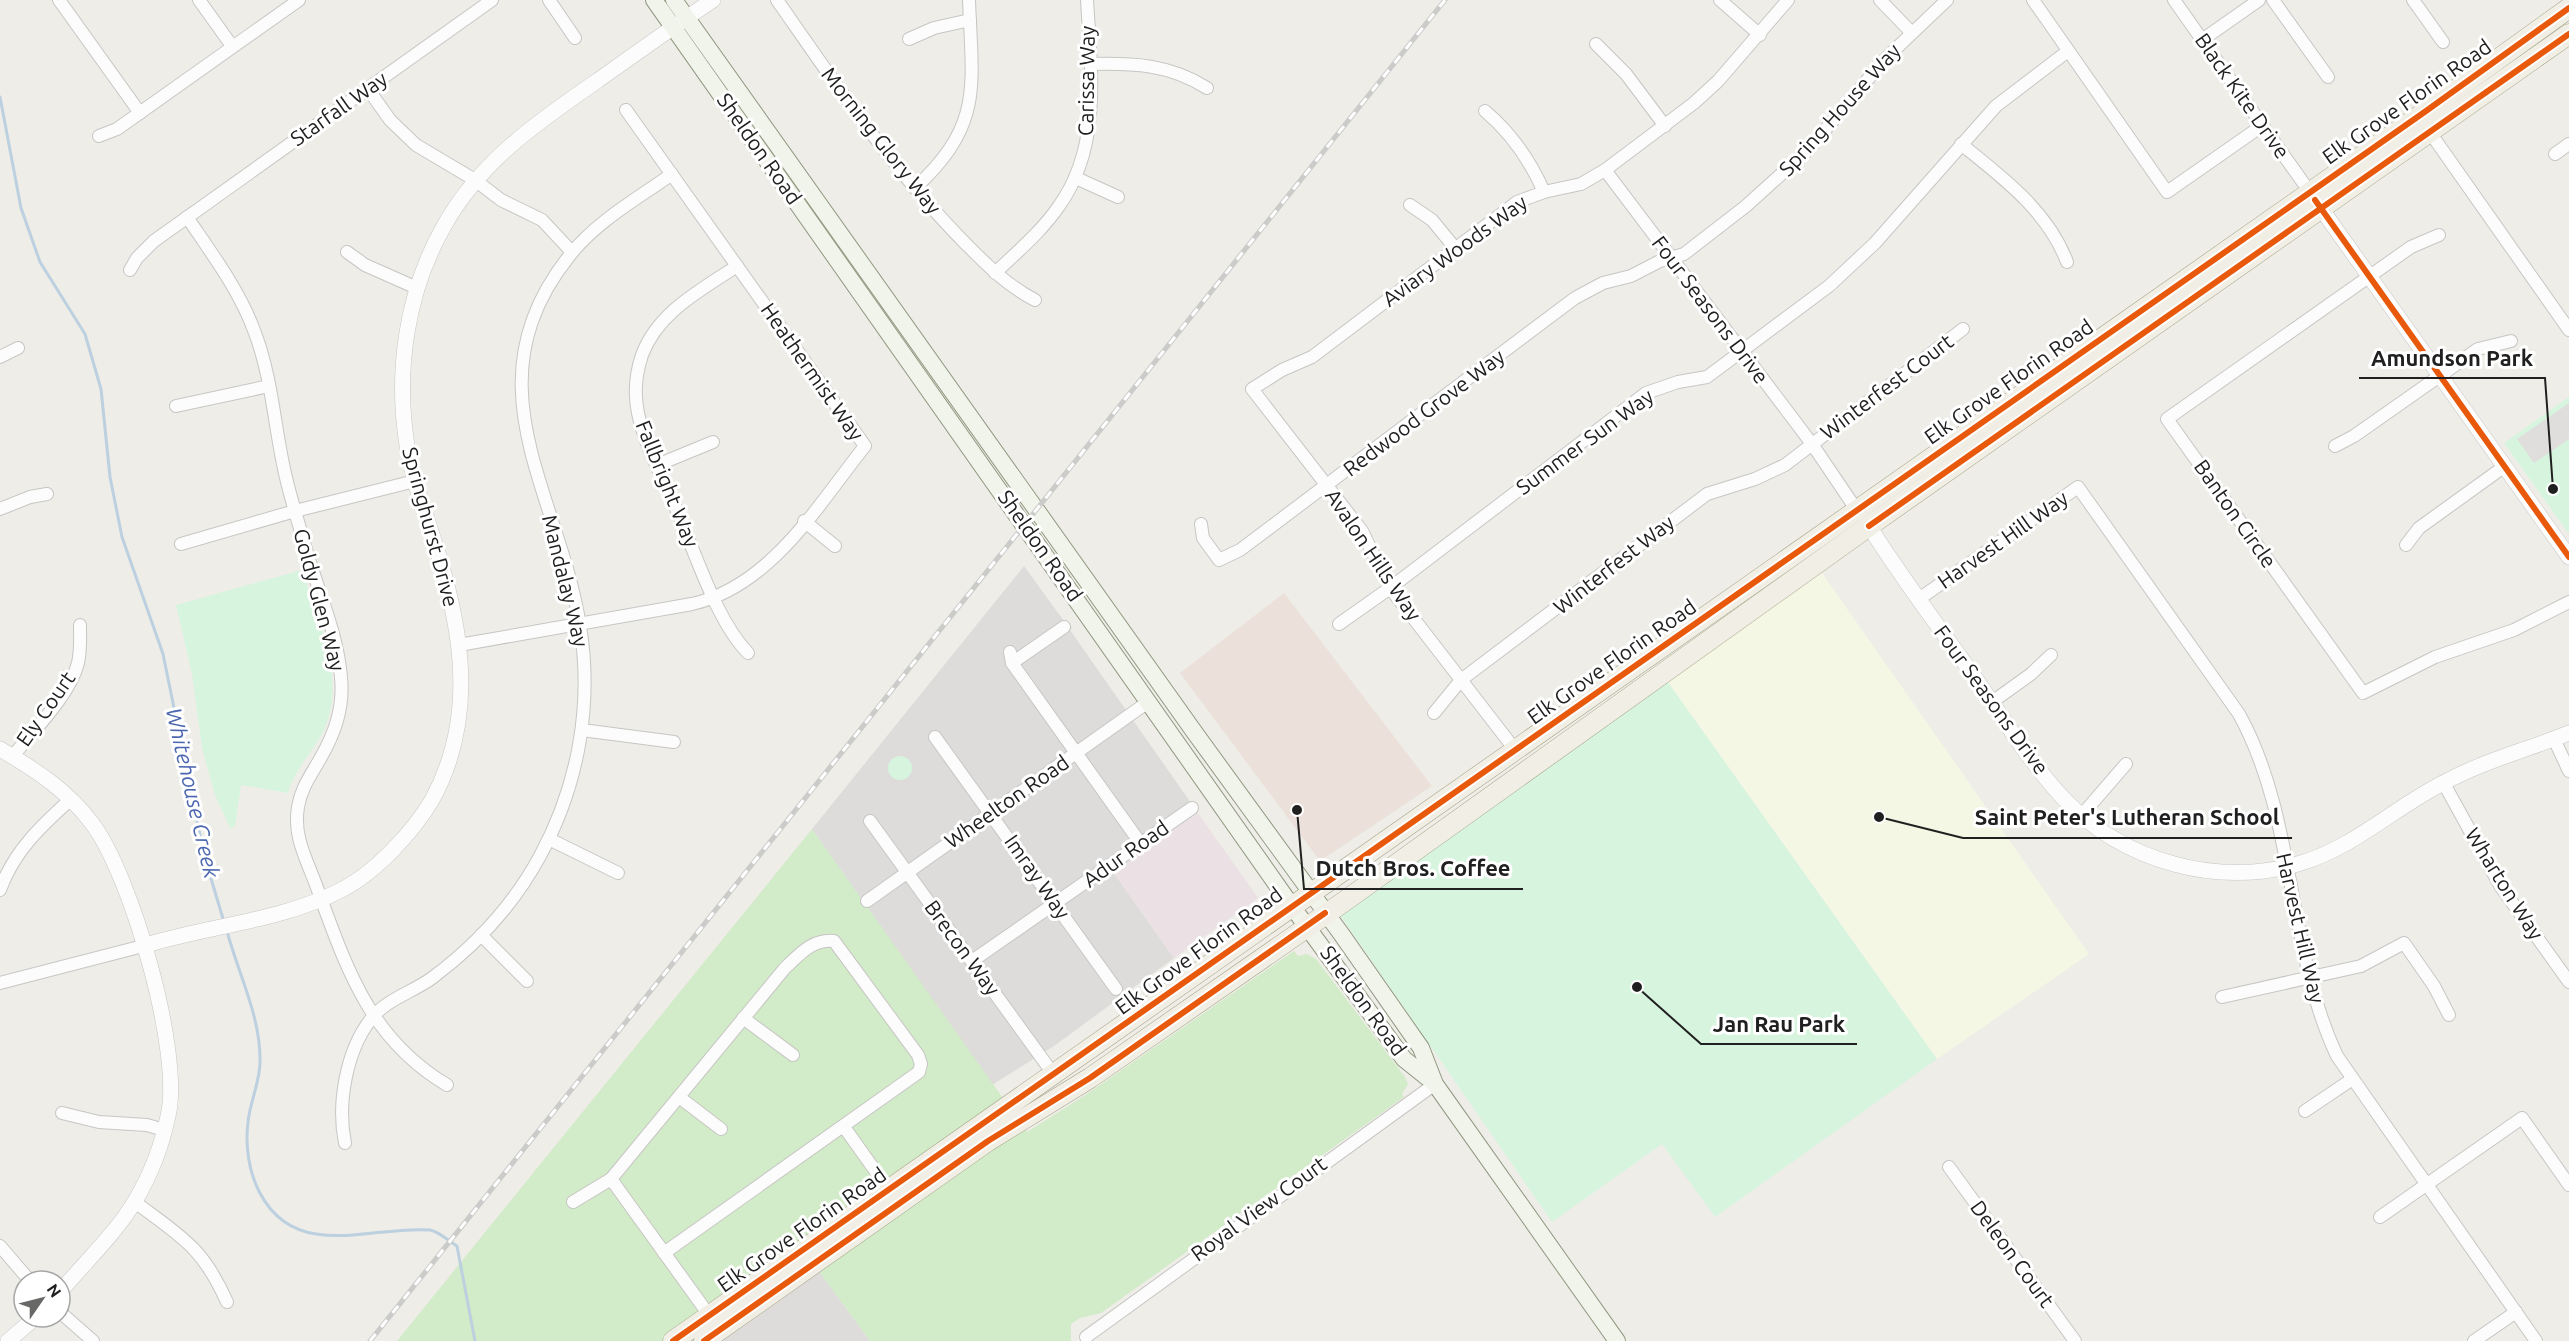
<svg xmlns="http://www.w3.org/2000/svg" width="2569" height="1341" viewBox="0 0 2569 1341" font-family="Ubuntu,sans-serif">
  <rect width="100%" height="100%" fill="#eeede8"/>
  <g fill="#dddcda">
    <path d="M 1024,566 L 1064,621 L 1066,620 L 1072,628 L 1070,630 L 1198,813 L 1113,872 L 1174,958 L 1054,1046 L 992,1085 L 812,829 Z"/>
    <path d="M 816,1267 L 870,1341 L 711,1341 Z"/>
  </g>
  <path fill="#ece0da" d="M 1284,593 L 1432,786 L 1320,861 L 1180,673 Z"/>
  <path fill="#ebe1e5" d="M 1198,813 L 1258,898 L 1174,958 L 1113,872 Z"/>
  <path fill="#f4f7e4" d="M 1822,573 L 2089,954 L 1937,1059 L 1667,681 Z"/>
  <path fill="#d2ebc8" d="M 812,829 L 1027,1132 L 1084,1096 L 1294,951 L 1298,956 L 1307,954 L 1316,959 L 1405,1077 L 1408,1084 L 1402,1094 L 1404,1097 L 1101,1313 L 1080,1318 L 1071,1324 L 1071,1341 L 870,1341 L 816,1267 L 711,1341 L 397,1341 Z"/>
  <g fill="#d7f4de">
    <path d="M 2569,397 L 2569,534 L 2504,443 Z"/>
    <path d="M 302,570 C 317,617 346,675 326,725 C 316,750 295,767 288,793 L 241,785 L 235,827 L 230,828 L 215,795 L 202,748 L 192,674 L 176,605 Z"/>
    <path d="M 1667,681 L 1937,1059 L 1715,1217 L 1662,1144 L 1552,1222 L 1340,915 Z"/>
    <circle cx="900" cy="768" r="12"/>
  </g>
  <path fill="#dfdedc" d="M 2569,403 L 2569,439 L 2534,463 L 2517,439 Z"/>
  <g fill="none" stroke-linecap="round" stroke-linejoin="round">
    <g stroke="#bcd0e0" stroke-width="3">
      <path d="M 0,97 L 21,208 L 40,262 L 85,334 L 101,389 L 110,477 L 122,537 L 163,654 L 204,855 L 224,922"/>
      <path d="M 227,931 C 238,973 260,1015 260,1059 C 261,1080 250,1101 248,1122 C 242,1170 263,1226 316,1234 C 354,1240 392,1227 430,1230 C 438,1231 449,1241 457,1246 L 475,1341"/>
    </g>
    <g stroke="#c7c6c4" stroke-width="14">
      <g id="minor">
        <path d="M 59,0 L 140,113"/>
        <path d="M 199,0 L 232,46"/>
        <path d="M 549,0 L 575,38"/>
        <path d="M 777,0 C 835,83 892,169 964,242 C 986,264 1006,285 1035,300"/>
        <path d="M 1720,0 L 1760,35"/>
        <path d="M 1880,0 L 1911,32"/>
        <path d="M 2033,0 L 2167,192 L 2263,125"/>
        <path d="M 2174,0 L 2309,191"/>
        <path d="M 2273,0 L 2328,77"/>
        <path d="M 2413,0 L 2443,42"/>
        <path d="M 909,39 L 934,28 L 970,20"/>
        <path d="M 2202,40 L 2259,0"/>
        <path d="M 1596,44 L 1626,74 L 1665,126"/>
        <path d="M 1090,64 C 1133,63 1169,64 1207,88"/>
        <path d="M 368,89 L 390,120 L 416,145 L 475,180 L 501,200 L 542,220 L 572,252"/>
        <path d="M 1485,111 C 1511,133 1530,160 1544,192"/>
        <path d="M 2429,131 L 2569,330"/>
        <path d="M 99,136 L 117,129 L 299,0"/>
        <path d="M 1961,144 C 2002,177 2048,211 2067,262"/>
        <path d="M 2555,154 L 2569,144"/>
        <path d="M 1605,170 L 1812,444 L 1856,509"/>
        <path d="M 1076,178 L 1118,197"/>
        <path d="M 915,188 C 984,124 972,86 969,0"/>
        <path d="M 1410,205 L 1432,220 L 1455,248"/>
        <path d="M 187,217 C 212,254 240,291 255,333 C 271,375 274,421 283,464 C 288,490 296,514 303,539 C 315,584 337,630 341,677 C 344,708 335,733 320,759 C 311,775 301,788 298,807 C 293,836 306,858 316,885 C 346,966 368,1038 447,1085"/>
        <path d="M 2439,235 L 2411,247 L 2167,419 L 2363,693 L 2435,657 L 2514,630 L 2569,602"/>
        <path d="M 347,252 L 365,265 L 417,288"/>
        <path d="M 737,266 C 701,290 658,312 642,355 C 636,373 634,394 638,413 C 645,447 664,480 677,511 C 696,554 716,620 748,653"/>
        <path d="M 130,270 L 137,258 L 154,241 L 492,0"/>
        <path d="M 995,273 C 1017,252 1042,231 1059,206 C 1102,146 1091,69 1087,0"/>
        <path d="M 0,357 L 18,348"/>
        <path d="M 176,406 L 269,386"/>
        <path d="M 2335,446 L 2354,436 L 2478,349 L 2511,341"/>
        <path d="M 657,465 L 713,442"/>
        <path d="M 0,509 L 30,497 L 47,494"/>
        <path d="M 804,521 L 835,546"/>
        <path d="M 1201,524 L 1203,538 L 1219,560 L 1240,550 L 1575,298 L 1603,283 L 1631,276 L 1660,261 L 1684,254 L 1746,206 L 1809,149 L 1885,59 L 1947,0"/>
        <path d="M 181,544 L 295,511 L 415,481"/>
        <path d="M 2406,545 L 2419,528 L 2505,466"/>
        <path d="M 1919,599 L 2078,487 L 2239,714 C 2297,819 2286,948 2337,1056 L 2536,1341"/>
        <path d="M 1339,624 L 1390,588 L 1646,393 L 1678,382 L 1707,377 L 1829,286 L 1875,243 L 1996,106 L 2068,51"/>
        <path d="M 459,645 L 692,604 C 771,586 817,506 865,446 L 626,110"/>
        <path d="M 1010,652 L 1012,663 L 1141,844"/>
        <path d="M 1012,663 L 1064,627"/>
        <path d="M 1992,702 L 2031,674 L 2051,655"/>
        <path d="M 1434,713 L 1461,680 L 1707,494 L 1755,479 L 1785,465 L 1963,329"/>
        <path d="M 582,730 L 674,742"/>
        <path d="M 935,737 L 1116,989"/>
        <path d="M 2554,739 L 2569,771"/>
        <path d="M 1516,751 L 1390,588 L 1362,531 L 1252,389 L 1282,370 L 1312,357 L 1517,202 L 1544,192 L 1581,184 L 1605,170 L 1694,103 L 1718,81 L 1788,0"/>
        <path d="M 13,756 C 33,731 70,695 78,663 C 81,650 80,638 80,625"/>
        <path d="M 2443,782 L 2501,887 L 2569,982"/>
        <path d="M 2081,816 L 2126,764"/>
        <path d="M 870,821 L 1054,1075"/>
        <path d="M 549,839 L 618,873"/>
        <path d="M 0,890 C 14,851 41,826 71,799"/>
        <path d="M 867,901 L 1148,702"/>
        <path d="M 481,935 L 527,981"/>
        <path d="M 972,961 L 1192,808"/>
        <path d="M 0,983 L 143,946"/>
        <path d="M 2222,997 L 2361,966 L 2404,943 L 2434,986 L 2449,1015"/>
        <path d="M 743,1018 L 793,1055"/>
        <path d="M 679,1097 L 721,1129"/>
        <path d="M 2305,1111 L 2351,1080"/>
        <path d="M 62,1113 L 99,1122 L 147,1125 L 164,1130"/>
        <path d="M 844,1127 L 889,1190"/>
        <path d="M 345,1143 C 337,1104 346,1051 371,1019 C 385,1000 413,992 432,978 C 475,946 514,904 540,856 C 578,786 593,705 580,626 C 559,492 466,384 570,255 C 597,221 637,199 672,174"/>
        <path d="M 1949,1167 L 2075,1341"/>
        <path d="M 611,1179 L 785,968 C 800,954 812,939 834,941 L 918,1055 L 921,1064 L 919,1072 L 664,1253"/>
        <path d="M 135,1202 C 181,1237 202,1246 227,1302"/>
        <path d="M 573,1202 L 611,1179 L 709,1315"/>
        <path d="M 2380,1217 L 2522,1118 L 2569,1185"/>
        <path d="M 0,1246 L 30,1281"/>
        <path d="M 60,1312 L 93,1341"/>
        <path d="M 1086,1337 L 1435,1084"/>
        <path d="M 2474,1341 L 2516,1312"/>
      </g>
    </g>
    <g stroke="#c7c6c4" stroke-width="16">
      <g id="tertiary">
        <path d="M 2315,200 L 2569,557"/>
        <path d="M 1869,526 C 1902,579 1940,628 1976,679 C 2004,719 2030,763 2064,799 C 2124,862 2218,888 2301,863 C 2354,847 2394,808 2443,783 C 2483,761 2527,750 2569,733"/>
        <path d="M 0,749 C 34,769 67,790 91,822 C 131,873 183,1054 168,1116 C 162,1145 150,1176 135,1201 C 116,1233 85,1262 60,1292"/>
        <path d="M 143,946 C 206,926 282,921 341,890 C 375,873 413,832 432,800 C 476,720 463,633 437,550 C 426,515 413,481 407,445 C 395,370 407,291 444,226 C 480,161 538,122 597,81 C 635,54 674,26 713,0"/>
        <path d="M 8,1341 L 36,1317"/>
      </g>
    </g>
    <g stroke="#919880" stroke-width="18">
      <g id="secondary">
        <path d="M 654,0 L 1291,905 L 1404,1059 L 1434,1083"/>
        <path d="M 674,0 L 1195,733 L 1342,935 L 1421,1048 L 1435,1084 L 1617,1341"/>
      </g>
    </g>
    <g stroke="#a4a184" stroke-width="21">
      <g id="primary">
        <path d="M 673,1341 L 2426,111 L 2569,8"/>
        <path d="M 704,1341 L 988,1141 L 1090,1078 L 1342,903 L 1869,526 L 2569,34"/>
      </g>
    </g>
    <use href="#minor" stroke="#fcfcfc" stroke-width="12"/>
    <use href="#tertiary" stroke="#fcfcfc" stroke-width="15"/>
    <use href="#secondary" stroke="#f1f4eb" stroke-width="16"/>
    <use href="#primary" stroke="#f1efe5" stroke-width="20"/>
    <g stroke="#cbcbca" stroke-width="5">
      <path id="rail" d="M 370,1341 L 1445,0"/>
    </g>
    <use href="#rail" stroke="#fff" stroke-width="3" stroke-dasharray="9" stroke-linecap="butt"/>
    <g stroke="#fff" stroke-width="10">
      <g id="cycleway">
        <path d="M 2315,200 L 2569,557"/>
        <path d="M 1869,526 L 2569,34"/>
        <path d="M 673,1341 L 2426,111 L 2569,8"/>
        <path d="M 704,1341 L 988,1141 L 1090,1078 L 1325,913"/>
      </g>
    </g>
    <use href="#cycleway" stroke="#e8590c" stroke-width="6"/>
  </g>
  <g text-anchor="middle" stroke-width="6" stroke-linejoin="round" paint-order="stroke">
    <g font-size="21" fill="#202020" stroke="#fff">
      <text transform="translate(1087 81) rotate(-89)" y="7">Carissa Way</text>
      <text transform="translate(2242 96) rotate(55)" y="7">Black Kite Drive</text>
      <text transform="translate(2407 102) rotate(-35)" y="7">Elk Grove Florin Road</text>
      <text transform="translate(339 109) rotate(-35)" y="7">Starfall Way</text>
      <text transform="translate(1840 110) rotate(-48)" y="7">Spring House Way</text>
      <text transform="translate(881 141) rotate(52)" y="7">Morning Glory Way</text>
      <text transform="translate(759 149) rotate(55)" y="7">Sheldon Road</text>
      <text transform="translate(1455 251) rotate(-36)" y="7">Aviary Woods Way</text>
      <text transform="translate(1710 310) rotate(53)" y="7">Four Seasons Drive</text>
      <text transform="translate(812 372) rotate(55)" y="7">Heathermist Way</text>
      <text transform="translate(2009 382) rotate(-35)" y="7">Elk Grove Florin Road</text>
      <text transform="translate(1887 387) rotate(-37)" y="7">Winterfest Court</text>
      <text transform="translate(1424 413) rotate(-37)" y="7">Redwood Grove Way</text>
      <text transform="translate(1585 442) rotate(-36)" y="7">Summer Sun Way</text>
      <text transform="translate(667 484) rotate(68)" y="7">Fallbright Way</text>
      <text transform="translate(2235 514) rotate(55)" y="7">Banton Circle</text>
      <text transform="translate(430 527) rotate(75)" y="7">Springhurst Drive</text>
      <text transform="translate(2003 540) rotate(-35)" y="7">Harvest Hill Way</text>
      <text transform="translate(1040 546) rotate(55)" y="7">Sheldon Road</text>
      <text transform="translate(1373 555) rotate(56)" y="7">Avalon Hills Way</text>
      <text transform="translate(1614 565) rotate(-38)" y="7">Winterfest Way</text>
      <text transform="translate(565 581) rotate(76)" y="7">Mandalay Way</text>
      <text transform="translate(319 600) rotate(75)" y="7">Goldy Glen Way</text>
      <text transform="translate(1612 662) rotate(-35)" y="7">Elk Grove Florin Road</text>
      <text transform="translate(1991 700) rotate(54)" y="7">Four Seasons Drive</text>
      <text transform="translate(46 709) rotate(-55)" y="7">Ely Court</text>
      <text transform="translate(1007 802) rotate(-35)" y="7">Wheelton Road</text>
      <text transform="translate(1126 854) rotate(-35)" y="7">Adur Road</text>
      <text transform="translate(1037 877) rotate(55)" y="7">Imray Way</text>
      <text transform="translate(2504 884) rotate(58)" y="7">Wharton Way</text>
      <text transform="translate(2300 928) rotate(77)" y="7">Harvest Hill Way</text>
      <text transform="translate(962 948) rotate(54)" y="7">Brecon Way</text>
      <text transform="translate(1199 951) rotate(-36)" y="7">Elk Grove Florin Road</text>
      <text transform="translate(1363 1001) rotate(54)" y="7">Sheldon Road</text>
      <text transform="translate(1259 1209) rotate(-36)" y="7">Royal View Court</text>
      <text transform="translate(802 1230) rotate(-35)" y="7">Elk Grove Florin Road</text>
      <text transform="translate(2012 1254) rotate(54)" y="7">Deleon Court</text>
    </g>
    <g font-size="22" font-style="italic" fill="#4c67af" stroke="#fff">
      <text transform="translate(193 793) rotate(77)" y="8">Whitehouse Creek</text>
    </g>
  </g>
  <path fill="none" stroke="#202020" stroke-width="2" d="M2553 489L2545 378H2359M1879 817L1963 838H2292M1297 810L1304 889H1523M1637 987L1701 1044H1857"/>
  <g fill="#202020" stroke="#fff" stroke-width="2">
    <circle cx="2553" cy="489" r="6"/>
    <circle cx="1879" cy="817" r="6"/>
    <circle cx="1297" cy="810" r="6"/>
    <circle cx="1637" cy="987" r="6"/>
  </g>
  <g font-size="22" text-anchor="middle" font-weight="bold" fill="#202020" stroke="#fff" stroke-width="6" stroke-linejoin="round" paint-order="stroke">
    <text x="2452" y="366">Amundson Park</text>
    <text x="2127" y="825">Saint Peter's Lutheran School</text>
    <text x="1413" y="876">Dutch Bros. Coffee</text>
    <text x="1779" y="1032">Jan Rau Park</text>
  </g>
  <g transform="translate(42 1299) rotate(55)"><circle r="28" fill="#ffffff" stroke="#a6a6a6" stroke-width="1.5"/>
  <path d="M0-4.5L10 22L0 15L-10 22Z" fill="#686866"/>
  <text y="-9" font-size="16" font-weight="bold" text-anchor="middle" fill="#202020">N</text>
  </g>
</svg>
